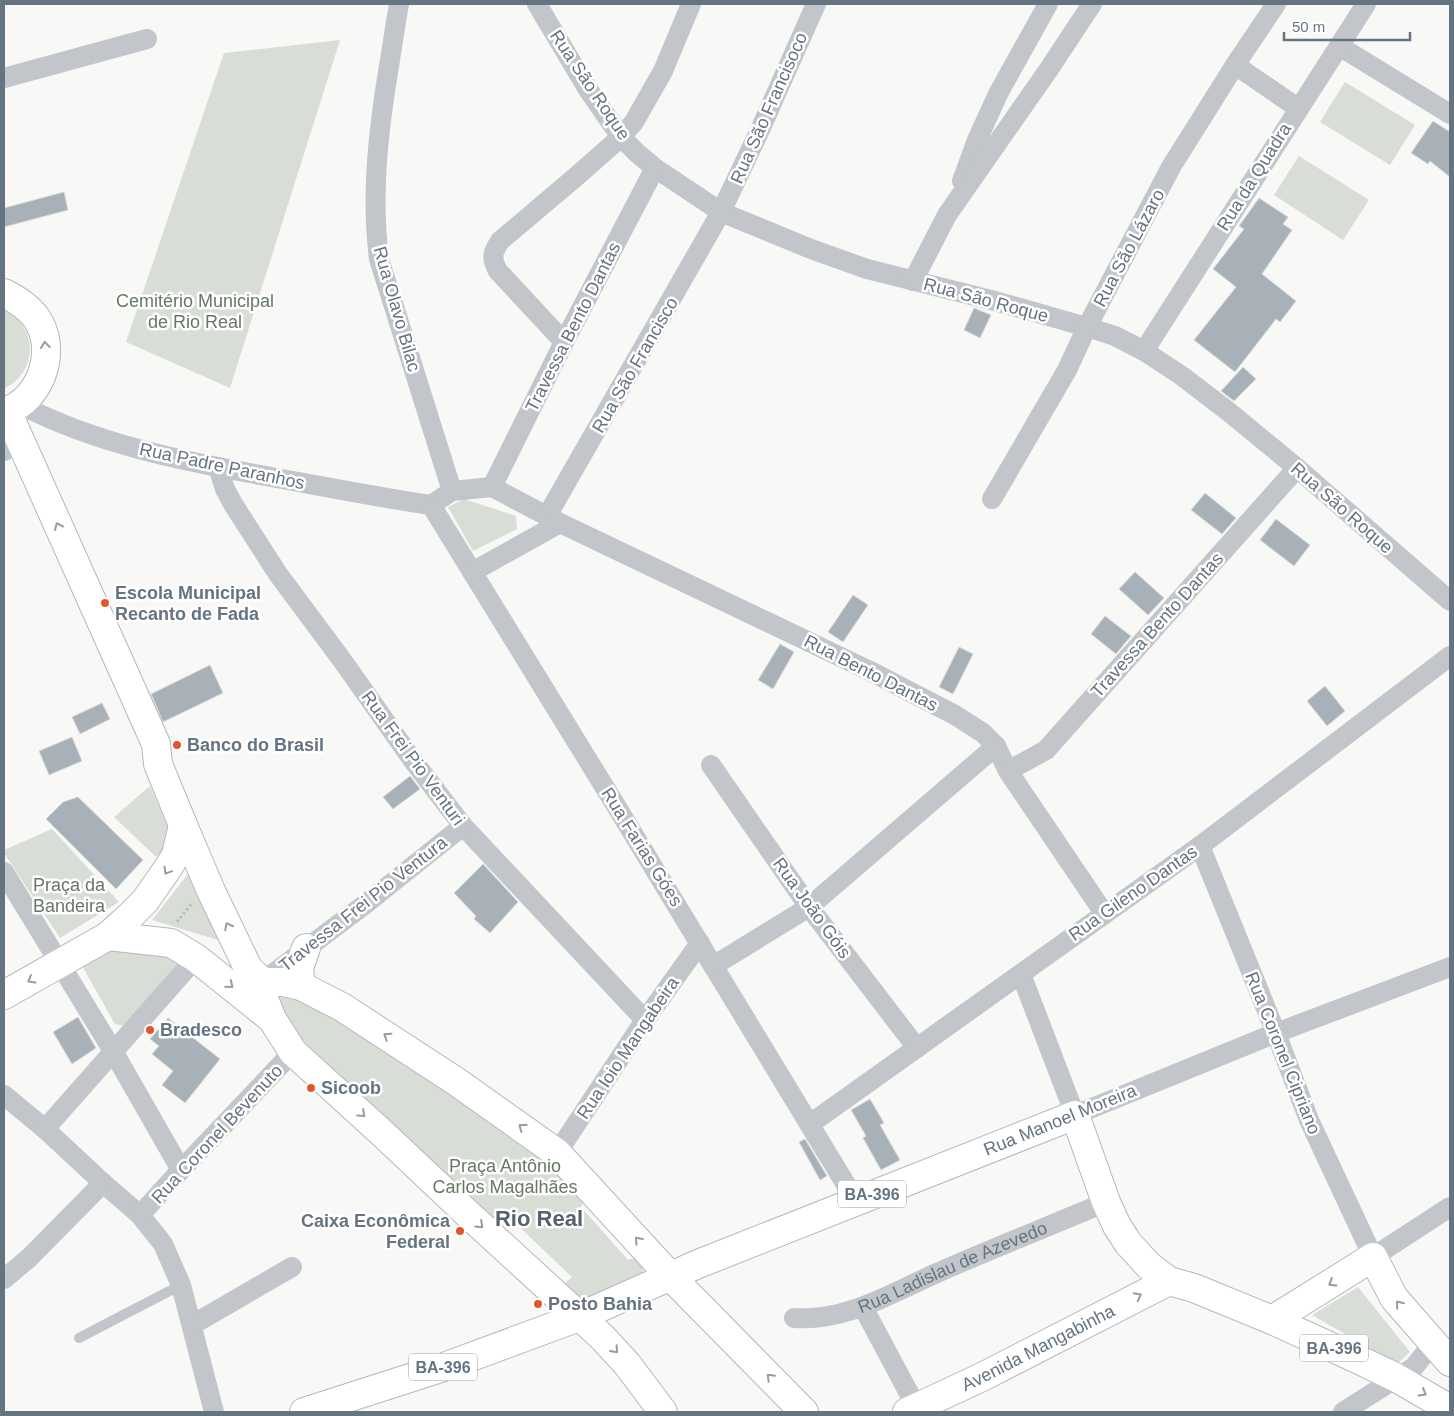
<svg xmlns="http://www.w3.org/2000/svg" width="1454" height="1416" viewBox="0 0 1454 1416" font-family="Helvetica,sans-serif">
  <rect width="100%" height="100%" fill="#f8f9f6"/>
  <g fill="#d8ddd5">
    <path d="M 340,40 L 230,388 L 126,342 L 224,53 Z"/>
    <path d="M 1345,82 L 1415,125 L 1390,165 L 1320,122 Z"/>
    <path d="M 1299,156 L 1369,200 L 1343,240 L 1274,195 Z"/>
    <path d="M 4,308 C 38,327 39,371 4,389 Z"/>
    <path d="M 464,499 L 516,516 L 517,529 L 473,551 L 448,507 Z"/>
    <path d="M 150,786 L 169,830 L 166,848 L 156,857 L 114,817 Z"/>
    <path d="M 52,829 L 119,902 L 60,938 L 4,853 L 4,850 Z"/>
    <path d="M 188,874 L 218,940 L 152,920 Z"/>
    <path d="M 115,948 L 174,952 L 181,962 L 125,1026 L 115,1024 L 81,964 Z"/>
    <path d="M 281,990 L 342,1015 L 548,1156 L 587,1197 L 581,1207 L 628,1260 L 639,1257 L 644,1265 L 643,1275 L 587,1301 L 579,1298 L 563,1285 L 572,1277 L 511,1219 L 499,1229 L 296,1034 L 275,999 Z"/>
    <path d="M 1358,1287 L 1410,1352 L 1397,1364 L 1312,1315 Z"/>
  </g>
  <g fill="#a8b1b7" stroke="#dadad8">
    <path d="M 1433,121 L 1450,132 L 1450,177 L 1430,161 L 1428,164 L 1411,153 Z"/>
    <path d="M 64,192 L 68,210 L 4,227 L 4,208 Z"/>
    <path d="M 1259,198 L 1288,217 L 1283,224 L 1292,230 L 1262,274 L 1296,301 L 1280,322 L 1276,319 L 1235,372 L 1194,340 L 1236,287 L 1213,269 L 1244,229 L 1239,226 Z"/>
    <path d="M 974,308 L 991,315 L 980,338 L 964,330 Z"/>
    <path d="M 1243,367 L 1256,379 L 1234,401 L 1221,391 Z"/>
    <path d="M 1205,493 L 1236,518 L 1222,534 L 1191,510 Z"/>
    <path d="M 1276,519 L 1310,545 L 1294,566 L 1260,540 Z"/>
    <path d="M 1135,572 L 1164,598 L 1148,615 L 1119,589 Z"/>
    <path d="M 853,595 L 868,605 L 843,642 L 828,632 Z"/>
    <path d="M 1105,616 L 1131,636 L 1116,654 L 1091,634 Z"/>
    <path d="M 780,644 L 794,652 L 773,689 L 758,680 Z"/>
    <path d="M 959,647 L 973,654 L 953,694 L 939,687 Z"/>
    <path d="M 210,665 L 223,693 L 163,722 L 151,694 Z"/>
    <path d="M 1325,686 L 1345,711 L 1327,726 L 1307,701 Z"/>
    <path d="M 102,703 L 110,719 L 80,734 L 72,717 Z"/>
    <path d="M 72,737 L 82,761 L 49,775 L 39,751 Z"/>
    <path d="M 410,776 L 420,789 L 393,809 L 383,797 Z"/>
    <path d="M 78,797 L 143,860 L 116,889 L 46,819 L 63,802 Z"/>
    <path d="M 483,864 L 518,902 L 490,933 L 474,919 L 476,916 L 454,893 Z"/>
    <path d="M 78,1017 L 96,1048 L 72,1064 L 53,1032 Z"/>
    <path d="M 168,1018 L 220,1059 L 185,1103 L 162,1085 L 173,1071 L 152,1054 L 159,1046 L 150,1039 Z"/>
    <path d="M 870,1099 L 884,1123 L 880,1125 L 900,1160 L 881,1170 L 863,1138 L 866,1136 L 851,1110 Z"/>
    <path d="M 805,1139 L 827,1176 L 820,1180 L 799,1142 Z"/>
  </g>
  <g fill="none" stroke-linecap="round" stroke-linejoin="round">
    <g stroke="#b2b8bd" stroke-width="30">
      <g id="secondary">
        <path d="M 4,293 C 16,299 26,305 35,316 C 59,348 42,400 4,412"/>
        <path d="M 7,411 L 156,744 L 158,764 L 183,825"/>
      </g>
    </g>
    <g stroke="#b3b8bc" stroke-width="30">
      <g id="primary">
        <path d="M 183,825 L 211,891 L 248,968 L 262,982"/>
        <path d="M 108,936 L 171,943 L 196,958 L 272,1019"/>
        <path d="M 262,982 L 284,982 L 301,986 L 342,1007 L 457,1082 L 557,1153 L 670,1276 L 804,1412"/>
        <path d="M 262,982 L 262,994 L 272,1019 L 293,1052 L 382,1133 L 470,1216 L 602,1337 L 627,1364 L 663,1412"/>
        <path d="M 301,986 L 299,968 L 306,948"/>
        <path d="M 4,995 L 108,936 L 128,918 L 145,901 L 168,868 L 176,855 L 183,825"/>
        <path d="M 1272,1320 L 1373,1257 L 1394,1298 L 1450,1362"/>
        <path d="M 304,1412 L 444,1367 L 579,1317 L 698,1264 L 1075,1115 L 1106,1202 L 1117,1226 L 1128,1243 L 1149,1266 L 1169,1281 L 1194,1288 L 1272,1320 L 1353,1357 L 1395,1377 L 1450,1409"/>
        <path id="s2" d="M 907,1412 L 982,1377 L 1169,1281"/>
      </g>
    </g>
    <path stroke="#babdc0" stroke-width="3" stroke-dasharray="2.5 2.5" stroke-linecap="butt" d="M 177,922 L 193,902"/>
    <path stroke="#c2c6ca" stroke-width="10" d="M 79,1338 L 181,1285"/>
    <g stroke="#c2c6ca" stroke-width="20">
      <path d="M 399,4 C 395,26 392,49 388,72 C 378,134 371,196 379,259 L 452,491"/>
      <path d="M 537,4 L 587,88 L 621,137 L 637,153 L 655,168 L 721,212 L 811,249 L 867,269 L 995,301 L 1087,327 L 1115,336 L 1144,351 L 1182,376 L 1229,412 L 1297,468 L 1450,601"/>
      <path d="M 1339,46 L 1450,114"/>
      <path d="M 1235,65 L 1298,108"/>
      <path d="M 4,78 L 147,39"/>
      <path d="M 962,181 L 977,140 L 999,92 L 1048,4"/>
      <path d="M 913,281 L 947,215 L 1049,69 L 1092,4"/>
      <path d="M 564,342 L 498,271 C 491,258 492,253 500,241 L 578,175 L 621,137 L 634,122 L 663,71 L 691,4"/>
      <path d="M 1144,351 L 1366,4"/>
      <path d="M 19,404 C 96,444 182,461 266,476 C 321,486 376,497 431,505"/>
      <path d="M 4,451 L 20,443"/>
      <path d="M 218,467 L 225,489 L 233,504 L 278,574 L 342,660 L 414,762 L 463,826 L 645,1020"/>
      <path d="M 492,487 L 564,342 L 655,168"/>
      <path d="M 992,499 L 1067,370 L 1087,327 L 1171,167 L 1235,65 L 1276,4"/>
      <path d="M 431,505 L 452,491 L 492,487 L 560,523 L 870,671 L 955,715 L 983,733 L 996,746 L 1008,771 L 1104,913"/>
      <path d="M 431,505 L 618,809 L 856,1201"/>
      <path d="M 547,516 L 721,212 L 759,132 L 816,4"/>
      <path d="M 472,572 L 560,523"/>
      <path d="M 711,765 L 809,907 L 917,1048"/>
      <path d="M 1008,771 L 1046,750 L 1297,468"/>
      <path d="M 1200,846 L 1276,1033 L 1309,1120 L 1373,1257 L 1450,1207"/>
      <path d="M 4,872 L 113,1051 L 181,1170"/>
      <path d="M 713,966 L 809,907 L 996,746"/>
      <path d="M 1021,974 L 1075,1115 L 1276,1033 L 1450,967"/>
      <path d="M 262,982 L 368,902 L 463,826"/>
      <path d="M 4,1095 L 45,1129 L 103,1183 L 140,1215 L 163,1244 L 181,1285 L 214,1412"/>
      <path d="M 810,1124 L 1200,846 L 1450,656"/>
      <path d="M 45,1129 L 196,958"/>
      <path d="M 557,1153 L 645,1020 L 700,943"/>
      <path d="M 140,1215 L 181,1170 L 293,1052"/>
      <path d="M 4,1279 L 29,1258 L 103,1183"/>
      <path d="M 863,1307 L 919,1412"/>
      <path id="s1" d="M 794,1318 C 846,1322 891,1293 937,1273 C 993,1248 1050,1226 1106,1202"/>
      <path d="M 192,1325 L 292,1267"/>
      <path d="M 1343,1412 L 1414,1367 L 1426,1352 L 1430,1341"/>
    </g>
    <use href="#secondary" stroke="#fff" stroke-width="28"/>
    <use href="#primary" stroke="#fff" stroke-width="28"/>
  </g>
  <defs><path id="oneway-chevron" d="M-2-3.5L2.5 0L-2 3.5" fill="none" stroke-width="1.6" stroke-linecap="round" stroke-linejoin="round" transform="scale(1.25)"/></defs>
  <g stroke="#929ea7">
    <use href="#oneway-chevron" transform="translate(45 345) rotate(-97)"/>
    <use href="#oneway-chevron" transform="translate(58 526) rotate(-114)"/>
    <use href="#oneway-chevron" transform="translate(167 871) rotate(121)"/>
    <use href="#oneway-chevron" transform="translate(228 926) rotate(-117)"/>
    <use href="#oneway-chevron" transform="translate(31 980) rotate(150)"/>
    <use href="#oneway-chevron" transform="translate(230 985) rotate(39)"/>
    <use href="#oneway-chevron" transform="translate(387 1036) rotate(-147)"/>
    <use href="#oneway-chevron" transform="translate(362 1114) rotate(42)"/>
    <use href="#oneway-chevron" transform="translate(522 1127) rotate(-143)"/>
    <use href="#oneway-chevron" transform="translate(480 1225) rotate(43)"/>
    <use href="#oneway-chevron" transform="translate(638 1240) rotate(-132)"/>
    <use href="#oneway-chevron" transform="translate(1332 1283) rotate(148)"/>
    <use href="#oneway-chevron" transform="translate(1138 1296) rotate(-27)"/>
    <use href="#oneway-chevron" transform="translate(1399 1304) rotate(-129)"/>
    <use href="#oneway-chevron" transform="translate(615 1350) rotate(48)"/>
    <use href="#oneway-chevron" transform="translate(770 1377) rotate(-134)"/>
    <use href="#oneway-chevron" transform="translate(1423 1393) rotate(30)"/>
  </g>
  <g fill="#e2562c" stroke="#fff" stroke-width="2">
    <circle cx="105" cy="603" r="5"/>
    <circle cx="177" cy="745" r="5"/>
    <circle cx="150" cy="1030" r="5"/>
    <circle cx="311" cy="1088" r="5"/>
    <circle cx="460" cy="1231" r="5"/>
    <circle cx="538" cy="1304" r="5"/>
  </g>
  <g text-anchor="middle" stroke-width="5" stroke-linejoin="round" paint-order="stroke">
    <g fill="#fff" stroke="#929ea7" stroke-width="1">
      <rect x="838" y="1180.5" width="68" height="27" rx="4"/>
      <rect x="1300" y="1334.5" width="68" height="27" rx="4"/>
      <rect x="409" y="1353.5" width="68" height="27" rx="4"/>
    </g>
    <g font-size="16" font-weight="bold" fill="#647481">
      <text x="872" y="1200">BA-396</text>
      <text x="1334" y="1354">BA-396</text>
      <text x="443" y="1373">BA-396</text>
    </g>
    <g font-size="18" fill="#647481" stroke="#fff">
      <text transform="translate(590 85) rotate(56)" y="6">Rua São Roque</text>
      <text transform="translate(769 108) rotate(-66)" y="6">Rua São Francisoco</text>
      <text transform="translate(1254 177) rotate(-58)" y="6">Rua da Quadra</text>
      <text transform="translate(1129 248) rotate(-62)" y="6">Rua São Lázaro</text>
      <text transform="translate(986 300) rotate(15)" y="6">Rua São Roque</text>
      <text transform="translate(397 309) rotate(74)" y="6">Rua Olavo Bilac</text>
      <text transform="translate(573 327) rotate(-63)" y="6">Travessa Bento Dantas</text>
      <text transform="translate(635 365) rotate(-60)" y="6">Rua São Francisco</text>
      <text transform="translate(222 466) rotate(12)" y="6">Rua Padre Paranhos</text>
      <text transform="translate(1342 508) rotate(41)" y="6">Rua São Roque</text>
      <text transform="translate(1157 625) rotate(-48)" y="6">Travessa Bento Dantas</text>
      <text transform="translate(871 673) rotate(27)" y="6">Rua Bento Dantas</text>
      <text transform="translate(413 758) rotate(54)" y="6">Rua Frei Pio Venturi</text>
      <text transform="translate(642 847) rotate(58)" y="6">Rua Farias Góes</text>
      <text transform="translate(1133 893) rotate(-35)" y="6">Rua Gileno Dantas</text>
      <text transform="translate(363 904) rotate(-38)" y="6">Travessa Frei Pio Ventura</text>
      <text transform="translate(812 908) rotate(54)" y="6">Rua João Góis</text>
      <text transform="translate(628 1048) rotate(-56)" y="6">Rua Ioio Mangabeira</text>
      <text transform="translate(1283 1053) rotate(68)" y="6">Rua Coronel Cipriano</text>
      <text transform="translate(1060 1120) rotate(-22)" y="6">Rua Manoel Moreira</text>
      <text transform="translate(217 1134) rotate(-47)" y="6">Rua Coronel Bevenuto</text>
      <text dy="6" stroke="none"><textPath href="#s1" startOffset="168">Rua Ladislau de Azevedo</textPath></text>
      <text dy="6" stroke="none"><textPath href="#s2" startOffset="146">Avenida Mangabinha</textPath></text>
    </g>
    <g font-size="18" fill="#667963" stroke="#fff">
      <text x="195" y="307">Cemitério Municipal<tspan x="195" dy="21">de Rio Real</tspan></text>
      <text x="69" y="891">Praça da<tspan x="69" dy="21">Bandeira</tspan></text>
      <text x="505" y="1172">Praça Antônio<tspan x="505" dy="21">Carlos Magalhães</tspan></text>
    </g>
    <g font-size="18" font-weight="bold" fill="#647481" stroke="#fff" text-anchor="start">
      <text x="115" y="599">Escola Municipal<tspan x="115" dy="21">Recanto de Fada</tspan></text>
      <text x="187" y="751">Banco do Brasil</text>
      <text x="160" y="1036">Bradesco</text>
      <text x="321" y="1094">Sicoob</text>
      <text x="450" y="1227" text-anchor="end">Caixa Econômica<tspan x="450" dy="21">Federal</tspan></text>
      <text x="548" y="1310">Posto Bahia</text>
    </g>
    <g font-size="22" font-weight="bold" fill="#56626c" stroke="#fff">
      <text x="539" y="1226">Rio Real</text>
    </g>
  </g>
  <rect width="1454" height="1416" fill="none" stroke="#647481" stroke-width="10"/>
  <path d="M1284 32v8h126v-8" fill="none" stroke="#647481" stroke-width="2.5"/>
  <text x="1292" y="32" font-size="15" fill="#647481" stroke="#ffffff" stroke-width="4" paint-order="stroke">50 m</text>
</svg>
